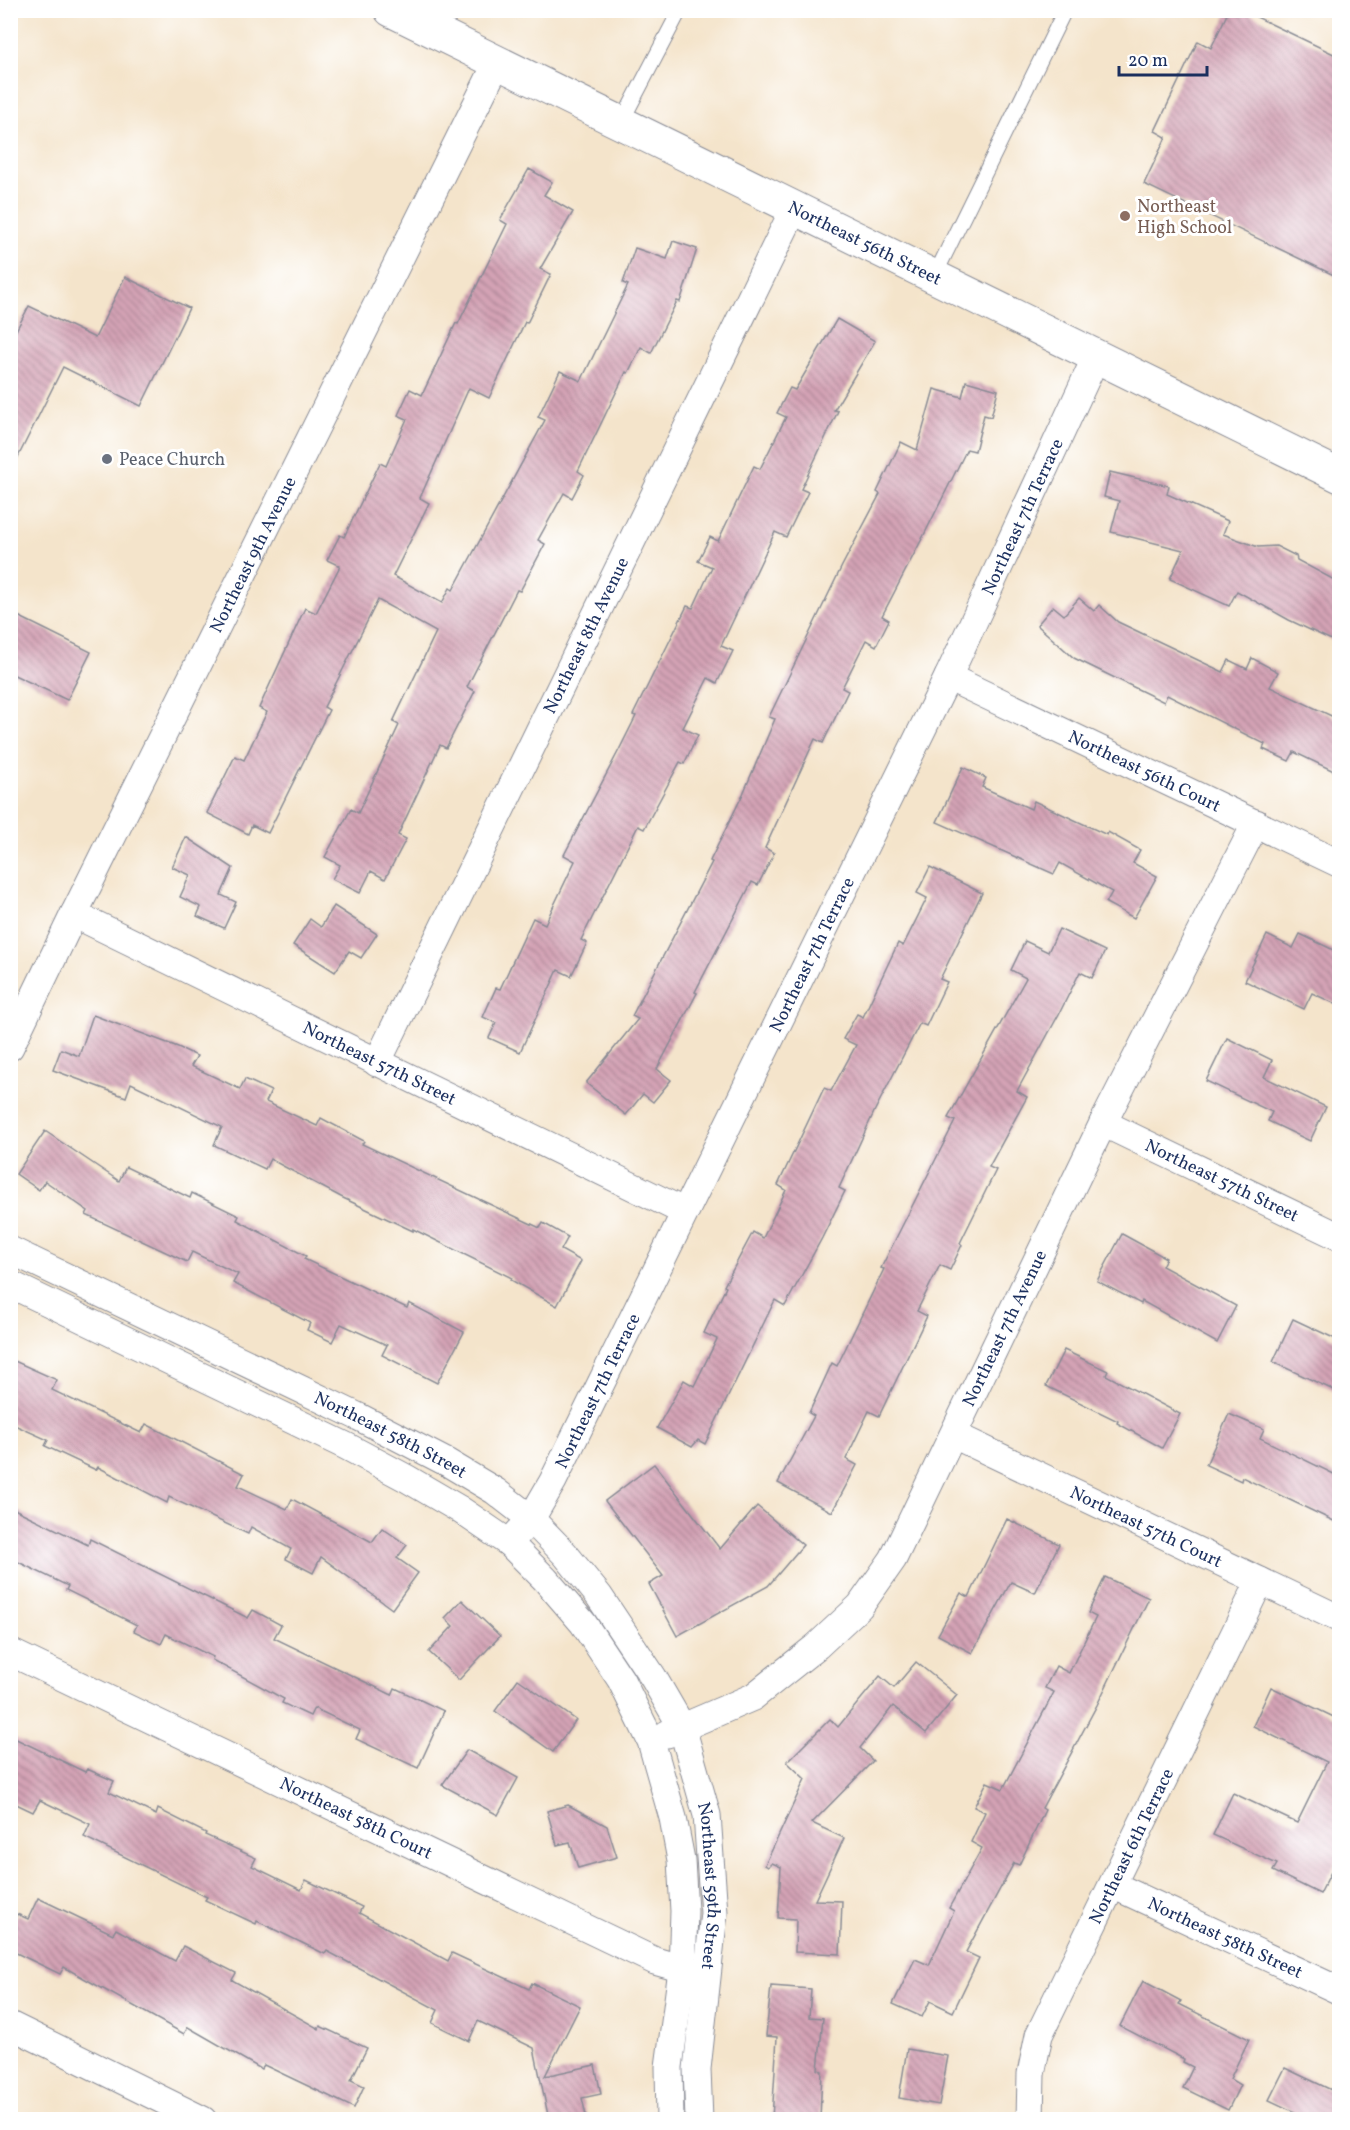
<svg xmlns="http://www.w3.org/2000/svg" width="1350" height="2130" viewBox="0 0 1350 2130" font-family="Vollkorn,serif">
  <defs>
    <pattern id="building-back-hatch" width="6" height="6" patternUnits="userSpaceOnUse" patternTransform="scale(1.5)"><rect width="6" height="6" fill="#d4a3b5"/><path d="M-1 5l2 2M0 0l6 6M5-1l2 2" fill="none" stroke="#ab8596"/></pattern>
  </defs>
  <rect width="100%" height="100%" fill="#fff"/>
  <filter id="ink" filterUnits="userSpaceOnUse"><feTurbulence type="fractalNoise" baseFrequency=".0167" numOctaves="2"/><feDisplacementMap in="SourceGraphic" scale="12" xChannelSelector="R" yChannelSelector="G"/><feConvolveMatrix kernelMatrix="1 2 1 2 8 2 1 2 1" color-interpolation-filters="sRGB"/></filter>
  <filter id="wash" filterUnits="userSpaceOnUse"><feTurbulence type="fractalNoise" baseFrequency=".008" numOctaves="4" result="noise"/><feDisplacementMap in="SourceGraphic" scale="24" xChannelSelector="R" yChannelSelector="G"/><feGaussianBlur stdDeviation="1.35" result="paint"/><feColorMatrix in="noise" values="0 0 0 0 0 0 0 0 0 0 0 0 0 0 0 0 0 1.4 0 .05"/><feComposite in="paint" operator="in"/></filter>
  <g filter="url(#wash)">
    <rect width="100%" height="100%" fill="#f4e4cb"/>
    <g id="blocks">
      <g fill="url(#building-back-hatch)">
        <path d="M 1229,10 L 1242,10 L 1340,57 L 1340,278 L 1144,184 L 1166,137 L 1155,131 L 1198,41 L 1211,48 Z"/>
        <path d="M 529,169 L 552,182 L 544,195 L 573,212 L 540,269 L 551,274 L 527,323 L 525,322 L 489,398 L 469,388 L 420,498 L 429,503 L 393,576 L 442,603 L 450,588 L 453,590 L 545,420 L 538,417 L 560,371 L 581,381 L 628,285 L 623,283 L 635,248 L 667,259 L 673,241 L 697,249 L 680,302 L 677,301 L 651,353 L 641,347 L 628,373 L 626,372 L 578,471 L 584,475 L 572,498 L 564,493 L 538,540 L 545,544 L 520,591 L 517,590 L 467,687 L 475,691 L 446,748 L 440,745 L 398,835 L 406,839 L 385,879 L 371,871 L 360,893 L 332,879 L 340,865 L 325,857 L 351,809 L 358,813 L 399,725 L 393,722 L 436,632 L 378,600 L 324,707 L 329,710 L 268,833 L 252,825 L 248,834 L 207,813 L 235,756 L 244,760 L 267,712 L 259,708 L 305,608 L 316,613 L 340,566 L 327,560 L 340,535 L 344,537 L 380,463 L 386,466 L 407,419 L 398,415 L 410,389 L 422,395 L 456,323 L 458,324 L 507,224 L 500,220 Z"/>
        <path d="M 125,277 L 189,308 L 141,406 L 63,367 L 10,473 L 10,342 L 29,306 L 95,338 Z"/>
        <path d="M 837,319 L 875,341 L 834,410 L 838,411 L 801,489 L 808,492 L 786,537 L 775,532 L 721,646 L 733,651 L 717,683 L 708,678 L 683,728 L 698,735 L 684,764 L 680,762 L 644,829 L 638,826 L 581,940 L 587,943 L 571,976 L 558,970 L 520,1052 L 489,1038 L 496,1023 L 483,1017 L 496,988 L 500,989 L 533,918 L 545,924 L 575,861 L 564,855 L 619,750 L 636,716 L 633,715 L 687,606 L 693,608 L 712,567 L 698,561 L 710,537 L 718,541 L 754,466 L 760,469 L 786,417 L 777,413 L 790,388 L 795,390 Z"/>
        <path d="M 966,381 L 998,390 L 991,417 L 984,415 L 975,451 L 967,449 L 925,533 L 882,616 L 889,620 L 876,646 L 866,640 L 842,688 L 848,691 L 823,743 L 815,739 L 765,848 L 774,853 L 758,885 L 752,882 L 695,992 L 697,993 L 657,1069 L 671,1080 L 653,1102 L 643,1094 L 626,1115 L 586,1083 L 638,1019 L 632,1016 L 712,862 L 710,861 L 743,794 L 775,719 L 769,717 L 842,566 L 880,494 L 877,492 L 901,442 L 917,450 L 934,389 L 962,397 Z"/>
        <path d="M 1110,472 L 1169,486 L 1167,494 L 1228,521 L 1223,534 L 1258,547 L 1276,546 L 1296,556 L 1297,560 L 1340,583 L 1340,644 L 1289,620 L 1237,591 L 1229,606 L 1170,579 L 1183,550 L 1111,532 L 1119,501 L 1104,497 Z"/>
        <path d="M 1079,598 L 1094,611 L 1099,605 L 1118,622 L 1223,672 L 1229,660 L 1247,669 L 1252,658 L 1278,672 L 1270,687 L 1340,720 L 1340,774 L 1294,752 L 1289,761 L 1263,749 L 1265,744 L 1167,695 L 1164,702 L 1074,658 L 1037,625 L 1053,606 L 1064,615 Z"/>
        <path d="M 10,612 L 91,652 L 67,700 L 10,673 Z"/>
        <path d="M 963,767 L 986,778 L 982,787 L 1031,809 L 1034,801 L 1107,835 L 1108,832 L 1140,850 L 1133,863 L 1157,876 L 1134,918 L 1106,903 L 1112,892 L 1060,863 L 1054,874 L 937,822 Z"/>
        <path d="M 186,837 L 233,868 L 221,895 L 236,902 L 224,928 L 197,916 L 201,907 L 180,897 L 190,875 L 172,867 Z"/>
        <path d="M 930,867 L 982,893 L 940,979 L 947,982 L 926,1026 L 920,1023 L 875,1110 L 839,1188 L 845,1191 L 822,1238 L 785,1306 L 775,1300 L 705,1444 L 698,1440 L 692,1447 L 657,1428 L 684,1380 L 694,1386 L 717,1339 L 704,1333 L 726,1287 L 724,1286 L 753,1232 L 763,1238 L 786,1190 L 778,1185 L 824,1088 L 831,1091 L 856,1045 L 843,1039 L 857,1014 L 863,1017 L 898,943 L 903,946 L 927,898 L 917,893 Z"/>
        <path d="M 334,906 L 377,934 L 361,958 L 349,951 L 335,972 L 293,945 L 310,919 L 321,927 Z"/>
        <path d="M 1059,929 L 1105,951 L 1092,978 L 1080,972 L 1059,1014 L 1017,1091 L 1027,1097 L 989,1167 L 996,1170 L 960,1243 L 962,1245 L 950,1270 L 940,1265 L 917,1311 L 927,1316 L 879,1416 L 869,1411 L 846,1459 L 857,1465 L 832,1512 L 778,1483 L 814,1416 L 809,1413 L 832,1363 L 837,1366 L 884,1269 L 881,1268 L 955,1121 L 948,1118 L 1026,978 L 1011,970 L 1025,941 L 1048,952 Z"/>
        <path d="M 1300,934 L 1340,953 L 1340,1006 L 1312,993 L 1304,1009 L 1245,981 L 1267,935 L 1293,948 Z"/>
        <path d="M 93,1015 L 178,1047 L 197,1056 L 191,1066 L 240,1089 L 245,1079 L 271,1091 L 266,1102 L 317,1126 L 321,1118 L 364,1141 L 362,1144 L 540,1228 L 543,1223 L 568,1237 L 561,1250 L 581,1261 L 557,1306 L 511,1280 L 512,1278 L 413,1229 L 413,1231 L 341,1197 L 270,1159 L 265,1169 L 214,1145 L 222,1127 L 131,1083 L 126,1097 L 53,1070 L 61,1049 L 79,1056 Z"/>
        <path d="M 1227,1038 L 1272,1060 L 1264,1077 L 1326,1107 L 1310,1141 L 1268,1121 L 1272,1112 L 1206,1081 Z"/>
        <path d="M 45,1131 L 119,1181 L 126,1167 L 190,1198 L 192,1193 L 239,1216 L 237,1220 L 306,1256 L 304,1259 L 407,1308 L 409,1303 L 464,1332 L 437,1383 L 382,1355 L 387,1345 L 341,1324 L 332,1342 L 307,1330 L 310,1323 L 233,1283 L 238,1274 L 192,1252 L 187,1262 L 86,1215 L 88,1211 L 45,1181 L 39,1190 L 16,1174 Z"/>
        <path d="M 1122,1234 L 1166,1258 L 1162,1266 L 1236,1306 L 1217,1343 L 1142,1301 L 1141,1304 L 1097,1281 Z"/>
        <path d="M 1293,1319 L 1340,1341 L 1340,1393 L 1273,1362 Z"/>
        <path d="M 1064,1350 L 1108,1371 L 1106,1375 L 1180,1414 L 1162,1448 L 1117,1423 L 1118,1421 L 1046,1386 Z"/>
        <path d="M 10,1359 L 57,1380 L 52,1390 L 141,1433 L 146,1424 L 244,1474 L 238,1486 L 287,1509 L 292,1499 L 372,1542 L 382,1528 L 407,1545 L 397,1558 L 418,1573 L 392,1609 L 321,1557 L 313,1573 L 286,1559 L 291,1549 L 251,1527 L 248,1534 L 169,1497 L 167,1503 L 98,1467 L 96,1470 L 45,1446 L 48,1440 L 10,1423 Z"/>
        <path d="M 1229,1414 L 1264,1429 L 1260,1438 L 1340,1477 L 1340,1524 L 1242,1477 L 1241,1481 L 1206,1465 Z"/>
        <path d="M 654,1464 L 720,1549 L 757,1506 L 803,1545 L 768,1586 L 677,1636 L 649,1584 L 663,1576 L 605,1501 Z"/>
        <path d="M 10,1507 L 88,1545 L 90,1539 L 248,1618 L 253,1610 L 281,1625 L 274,1638 L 392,1695 L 395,1688 L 444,1711 L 418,1768 L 356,1739 L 360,1730 L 314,1708 L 310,1716 L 282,1703 L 284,1699 L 212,1660 L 213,1657 L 166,1634 L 161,1644 L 134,1631 L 137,1625 L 66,1590 L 68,1586 L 10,1558 Z"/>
        <path d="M 1007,1519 L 1059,1544 L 1035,1593 L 1011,1582 L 972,1653 L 938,1635 L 961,1593 L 969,1597 Z"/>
        <path d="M 1105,1577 L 1149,1598 L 1097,1705 L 1042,1808 L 1045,1810 L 1019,1865 L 1014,1863 L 966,1952 L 979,1958 L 953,2012 L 930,2001 L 922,2017 L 893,2004 L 915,1959 L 929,1965 L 954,1911 L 949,1908 L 982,1848 L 971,1842 L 985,1812 L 974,1807 L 987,1782 L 1003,1789 L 1054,1692 L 1045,1688 L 1056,1666 L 1069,1673 L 1096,1617 L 1088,1613 Z"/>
        <path d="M 462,1600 L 500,1636 L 459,1680 L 429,1652 L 453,1626 L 445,1618 Z"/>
        <path d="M 916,1662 L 957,1695 L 926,1733 L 893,1706 L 860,1748 L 873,1761 L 812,1823 L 844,1838 L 815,1900 L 842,1901 L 840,1954 L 795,1952 L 796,1919 L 778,1918 L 781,1867 L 772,1863 L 768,1867 L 765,1865 L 805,1779 L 787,1762 L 830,1719 L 838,1727 L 880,1676 L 894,1688 Z"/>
        <path d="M 518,1679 L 576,1720 L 553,1752 L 495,1711 Z"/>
        <path d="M 1271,1687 L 1340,1720 L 1340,1854 L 1320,1894 L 1273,1871 L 1277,1864 L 1213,1835 L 1233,1793 L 1297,1823 L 1327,1762 L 1253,1726 Z"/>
        <path d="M 10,1736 L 85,1772 L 87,1769 L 114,1781 L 109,1792 L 156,1815 L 158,1809 L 206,1833 L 205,1835 L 256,1858 L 252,1866 L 301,1890 L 306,1880 L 362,1907 L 359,1913 L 448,1961 L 452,1953 L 529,1989 L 532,1983 L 580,2006 L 545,2076 L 595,2065 L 601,2094 L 582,2098 L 587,2120 L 549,2120 L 534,2048 L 478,2021 L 469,2041 L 432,2023 L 438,2010 L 327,1951 L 325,1954 L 257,1921 L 256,1924 L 205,1900 L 207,1897 L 84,1837 L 90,1824 L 40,1800 L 33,1812 L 10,1801 Z"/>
        <path d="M 467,1750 L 518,1778 L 498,1815 L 442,1785 Z"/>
        <path d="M 568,1805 L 607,1826 L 617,1857 L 578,1868 L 570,1842 L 557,1845 L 547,1811 Z"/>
        <path d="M 38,1898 L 113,1934 L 116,1929 L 175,1961 L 183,1946 L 236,1973 L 232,1980 L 319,2029 L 320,2026 L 367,2048 L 351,2080 L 364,2086 L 354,2108 L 264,2065 L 261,2069 L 188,2027 L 184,2034 L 64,1967 L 60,1974 L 10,1950 L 10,1928 L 17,1914 L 28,1919 Z"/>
        <path d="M 1143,1981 L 1181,2001 L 1179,2004 L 1249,2039 L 1230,2079 L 1240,2085 L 1228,2110 L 1183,2088 L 1193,2067 L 1183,2062 L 1184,2059 L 1120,2026 Z"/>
        <path d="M 771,1986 L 811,1989 L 809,2017 L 823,2018 L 818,2070 L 822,2071 L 820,2120 L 772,2119 L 777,2037 L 766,2036 Z"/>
        <path d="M 907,2049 L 948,2056 L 939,2105 L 899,2098 Z"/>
        <path d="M 1285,2068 L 1340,2094 L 1340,2120 L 1294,2120 L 1297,2113 L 1269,2100 Z"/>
      </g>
    </g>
  </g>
  <g filter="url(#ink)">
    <use href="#blocks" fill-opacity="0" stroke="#888a94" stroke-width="1.5"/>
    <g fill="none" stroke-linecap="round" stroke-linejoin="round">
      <g stroke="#888a94" stroke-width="16">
        <g id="service">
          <path d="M 621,123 L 680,10"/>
          <path d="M 934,277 L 1065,10"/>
        </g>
      </g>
      <g stroke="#888a94" stroke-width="29">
        <g id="minor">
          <path id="s1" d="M 948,677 L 1340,864"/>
          <path id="s2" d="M 74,914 L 685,1212"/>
          <path id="s3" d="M 10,1047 L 74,914 L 497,63"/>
          <path id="s4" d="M 377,1063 L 794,209"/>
          <path id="s5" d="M 1103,1123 L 1340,1237"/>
          <path id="s6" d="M 10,1250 L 359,1417 L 448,1463 L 495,1491 L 531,1519 L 565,1554 L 599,1596 L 653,1677 L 682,1727 L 707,1815 L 714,1913 L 697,2069 L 699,2120"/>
          <path d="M 10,1284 L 346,1446 L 406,1478 L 459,1509 L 509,1543 L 545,1579 L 583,1623 L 621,1680 L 651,1741 L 673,1818 L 681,1860 L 684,1911 L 682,1970 L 669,2067 L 670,2120"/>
          <path id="s7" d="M 954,1435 L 1340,1619"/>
          <path id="s8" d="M 509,1543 L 531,1519 L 553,1481 L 948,677 L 1096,357"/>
          <path id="s9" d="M 10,1652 L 655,1961 L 697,1973"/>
          <path id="s10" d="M 667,1734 L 753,1697 L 817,1646 L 860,1606 L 893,1559 L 1103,1123 L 1256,823"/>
          <path id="s11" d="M 1113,1885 L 1340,1991"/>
          <path d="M 10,2025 L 203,2120"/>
          <path id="s12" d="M 1030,2120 L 1031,2074 L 1039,2035 L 1260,1581"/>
        </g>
      </g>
      <g stroke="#888a94" stroke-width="35">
        <g id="tertiary">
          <path id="s13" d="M 391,10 L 1340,476"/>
        </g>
      </g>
      <use href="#service" stroke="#fff" stroke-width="14"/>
      <use href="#minor" stroke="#fff" stroke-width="27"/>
      <use href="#tertiary" stroke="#fff" stroke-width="33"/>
    </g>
  </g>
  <circle fill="#8d6e63" stroke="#fff" stroke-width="2" cx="1125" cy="216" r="6"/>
  <circle fill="#6b7280" stroke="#fff" stroke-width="2" cx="107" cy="459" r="6"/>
  <g text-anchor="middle" stroke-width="6" stroke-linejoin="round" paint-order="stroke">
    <g font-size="18" fill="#785e54" stroke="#fff" text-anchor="start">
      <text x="1137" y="212">Northeast<tspan x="1137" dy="21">High School</tspan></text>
    </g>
    <g font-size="18" fill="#1b2f5e" stroke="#fff">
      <text dy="6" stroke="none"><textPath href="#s13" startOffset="528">Northeast 56th Street</textPath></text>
      <text dy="6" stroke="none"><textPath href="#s8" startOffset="1149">Northeast 7th Terrace</textPath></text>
      <text dy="6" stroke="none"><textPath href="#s3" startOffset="549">Northeast 9th Avenue</textPath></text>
      <text dy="6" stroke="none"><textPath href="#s4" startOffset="476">Northeast 8th Avenue</textPath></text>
      <text dy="6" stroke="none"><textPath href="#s1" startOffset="218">Northeast 56th Court</textPath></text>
      <text dy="6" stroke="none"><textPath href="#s8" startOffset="663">Northeast 7th Terrace</textPath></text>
      <text dy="6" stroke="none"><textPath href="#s2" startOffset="340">Northeast 57th Street</textPath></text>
      <text dy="6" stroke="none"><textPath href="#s5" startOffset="132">Northeast 57th Street</textPath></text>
      <text dy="6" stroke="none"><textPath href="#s10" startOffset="548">Northeast 7th Avenue</textPath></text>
      <text dy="6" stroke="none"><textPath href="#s8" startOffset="177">Northeast 7th Terrace</textPath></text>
      <text dy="6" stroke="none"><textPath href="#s6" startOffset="423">Northeast 58th Street</textPath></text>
      <text dy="6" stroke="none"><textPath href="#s7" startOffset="213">Northeast 57th Court</textPath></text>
      <text dy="6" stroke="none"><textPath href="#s9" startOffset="384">Northeast 58th Court</textPath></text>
      <text dy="6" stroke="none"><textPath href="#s12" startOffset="296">Northeast 6th Terrace</textPath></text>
      <text dy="6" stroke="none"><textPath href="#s6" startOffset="1008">Northeast 59th Street</textPath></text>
      <text dy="6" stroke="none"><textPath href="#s11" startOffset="124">Northeast 58th Street</textPath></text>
    </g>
    <g font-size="18" fill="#5b616d" stroke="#fff" text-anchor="start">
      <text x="119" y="465">Peace Church</text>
    </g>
  </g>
  <rect width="1350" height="2130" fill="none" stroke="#fff" stroke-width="36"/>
  <path d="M1119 66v9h88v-9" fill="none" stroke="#1b2f5e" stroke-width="3"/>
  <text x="1128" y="66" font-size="18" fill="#1b2f5e" stroke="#ffffff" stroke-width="4.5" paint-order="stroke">20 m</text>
</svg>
